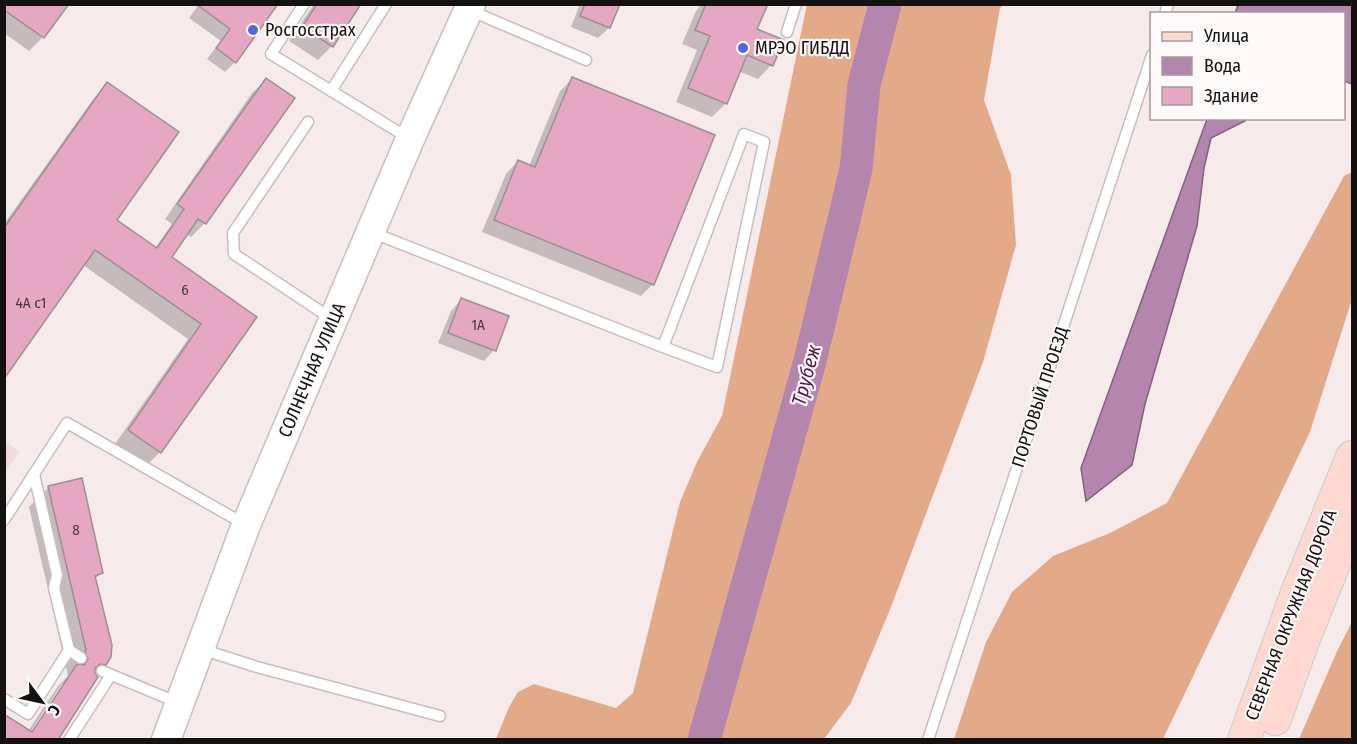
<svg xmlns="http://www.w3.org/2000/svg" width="1357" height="744" viewBox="0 0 1357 744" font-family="'Fira Sans Condensed',sans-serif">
  <rect width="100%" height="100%" fill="#f7eaeb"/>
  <path fill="#f1dbdd" d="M 5,441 L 19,452 L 5,473 Z"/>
  <g fill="#e2aa89">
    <path d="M 807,4 L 1003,5 L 1000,8 L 984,100 L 1011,175 L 1016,245 L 983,362 L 891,607 L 851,703 L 824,739 L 496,739 L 509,707 L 518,692 L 534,684 L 616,708 L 633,693 L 680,502 L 697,462 L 722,416 Z"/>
    <path d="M 1352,172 L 1352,299 L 1310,432 L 1163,739 L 954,739 L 986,642 L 1012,592 L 1053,556 L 1110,533 L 1167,503 L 1344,176 Z"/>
    <path d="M 1352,622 L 1352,739 L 1299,739 L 1338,649 Z"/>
  </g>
  <g fill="#b485ad" stroke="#84627e" stroke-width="1.5">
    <path d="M 1238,5 L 1352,5 L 1352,84 L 1344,81 L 1344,14 L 1235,13 Z"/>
    <path d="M 1207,119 L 1244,119 L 1245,121 L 1211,138 L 1204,168 L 1197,226 L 1145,404 L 1132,465 L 1086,501 L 1081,468 Z"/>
  </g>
  <g fill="#0003" fill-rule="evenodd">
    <path d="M 199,4 L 244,4 L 235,62 L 225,72 L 207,59 L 221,41 L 189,18 Z"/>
    <path d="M 314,4 L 359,4 L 332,46 L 318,60 L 289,41 Z"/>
    <path d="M 580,4 L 619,4 L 609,28 L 598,38 L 571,27 Z"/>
    <path d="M 702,4 L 766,4 L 755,30 L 771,65 L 758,79 L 738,71 L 726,103 L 712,117 L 676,102 L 697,50 L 682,44 L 696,11 Z"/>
    <path d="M 4,7 L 43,37 L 29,51 L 4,33 Z"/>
    <path d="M 572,79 L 653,284 L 641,296 L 482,232 L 506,174 L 518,161 L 529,166 L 560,91 Z"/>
    <path d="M 266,80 L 205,223 L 191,237 L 186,234 L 170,258 L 255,317 L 160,452 L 146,466 L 115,444 L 188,339 L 83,265 L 4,376 L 4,224 L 94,98 L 108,84 L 115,220 L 155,248 L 172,224 L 165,219 L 252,93 Z"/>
    <path d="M 461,300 L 494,350 L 484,361 L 438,343 L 451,311 Z"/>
    <path d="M 81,480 L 101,573 L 94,580 L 110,645 L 109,657 L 94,674 L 96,677 L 56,740 L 4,740 L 4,716 L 28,731 L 58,686 L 68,676 L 29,507 L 49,487 ZM 62,684 L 66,684 L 29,739 L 27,737 Z"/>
  </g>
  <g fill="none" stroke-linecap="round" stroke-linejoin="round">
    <path stroke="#b485ad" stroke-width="33" d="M 704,740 L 810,361 L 856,169 L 864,85 L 885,4"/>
  </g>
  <g fill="#e5a7c2" stroke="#9b9094" stroke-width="1.5">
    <path d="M 4,4 L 69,4 L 44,38 L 4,10 Z"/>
    <path d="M 196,4 L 278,4 L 236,63 L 216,48 L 230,29 Z"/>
    <path d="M 317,4 L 361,4 L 333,47 L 302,27 Z"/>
    <path d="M 585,4 L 620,4 L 610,28 L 580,16 Z"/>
    <path d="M 706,4 L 768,4 L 757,29 L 784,40 L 773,66 L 747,55 L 727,104 L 688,88 L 710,36 L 695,30 Z"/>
    <path d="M 572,77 L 715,135 L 654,285 L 494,220 L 518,160 L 535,167 Z"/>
    <path d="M 266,78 L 295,98 L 206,224 L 198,219 L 172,257 L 257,317 L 161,453 L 128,430 L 201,324 L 95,250 L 4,379 L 4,228 L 107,82 L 179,132 L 117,220 L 157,248 L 184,209 L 177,204 Z"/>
    <path d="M 461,298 L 509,316 L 496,351 L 448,333 Z"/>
    <path d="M 82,478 L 103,573 L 95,576 L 112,645 L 111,657 L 106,665 L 100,664 L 95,668 L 95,673 L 98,677 L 58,740 L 4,740 L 4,714 L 32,732 L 77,664 L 84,665 L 88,659 L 85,652 L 86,650 L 48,486 Z"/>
  </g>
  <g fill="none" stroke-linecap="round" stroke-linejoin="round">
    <g stroke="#cabdbe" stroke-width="13">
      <g id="lane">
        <path d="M 304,4 L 271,54 L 410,139"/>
        <path d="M 469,10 L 586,60"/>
        <path d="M 1165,14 L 1168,4"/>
        <path d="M 787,32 L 796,4"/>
        <path d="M 331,91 L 386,4"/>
        <path d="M 308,122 L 233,233 L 234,254 L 332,319"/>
        <path d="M 371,232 L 663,347 L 744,134 L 764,142 L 717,367 L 663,347"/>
        <path d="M 34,474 L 57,575 L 54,588 L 69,650 L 81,658"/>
        <path d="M 4,520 L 67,423 L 246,525"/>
        <path d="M 201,649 L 257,667 L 440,716"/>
        <path d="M 102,671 L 179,703"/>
        <path d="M 4,699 L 28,714 L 69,650"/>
        <path d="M 69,740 L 111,675"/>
        <path d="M 928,740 L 1152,55"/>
      </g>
    </g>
    <g stroke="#cabdbe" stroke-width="31">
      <path id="secondary" d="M 166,740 L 246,525 L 410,139 L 471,4"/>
    </g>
    <g stroke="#cccbcb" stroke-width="34">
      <g id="primary">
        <path d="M 1275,719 L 1303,641 L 1352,519"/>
        <path d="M 1244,740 L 1298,590 L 1352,457"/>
      </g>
    </g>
    <use href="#lane" stroke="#fff" stroke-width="10"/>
    <use href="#secondary" stroke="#fff" stroke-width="28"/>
    <use href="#primary" stroke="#fdd9d2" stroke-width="32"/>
  </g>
  <g fill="#5068dd" stroke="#fff9fa" stroke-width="2">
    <circle cx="253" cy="30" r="6"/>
    <circle cx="743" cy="48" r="6"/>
  </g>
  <g text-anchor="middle" stroke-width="4.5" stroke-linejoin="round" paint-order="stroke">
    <g font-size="15" fill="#49363d">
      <text x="185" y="295">6</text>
      <text x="31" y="308">4А с1</text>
      <text x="478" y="330">1А</text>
      <text x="76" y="535">8</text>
    </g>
    <g font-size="18" fill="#151111" stroke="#fff9fa" text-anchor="start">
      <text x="265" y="36">Росгосстрах</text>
      <text x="755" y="54">МРЭО ГИБДД</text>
    </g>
    <g font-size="18" fill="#151111" stroke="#fff9fa">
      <text transform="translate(312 370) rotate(-67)" y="6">СОЛНЕЧНАЯ УЛИЦА</text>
      <text transform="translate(1040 397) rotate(-72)" y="6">ПОРТОВЫЙ ПРОЕЗД</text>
      <text transform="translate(1291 615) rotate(-69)" y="6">СЕВЕРНАЯ ОКРУЖНАЯ ДОРОГА</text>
    </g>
    <g font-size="20" font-style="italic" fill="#52194e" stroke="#fff9fa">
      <text transform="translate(806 375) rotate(-75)" y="7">Трубеж</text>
    </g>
  </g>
  <rect width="1357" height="744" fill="none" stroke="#151111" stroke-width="12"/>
  <rect x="1150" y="12" width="195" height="108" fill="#fff9fa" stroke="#a19c9d" stroke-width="1.5"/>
  <rect x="1162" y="32" width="30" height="9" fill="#fdd9d2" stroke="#a19c9d" stroke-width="1.5"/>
  <text x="1204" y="42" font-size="18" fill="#151111">Улица</text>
  <rect x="1162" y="57" width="30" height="18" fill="#b485ad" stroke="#a19c9d" stroke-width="1.5"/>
  <text x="1204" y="72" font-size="18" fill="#151111">Вода</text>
  <rect x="1162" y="87" width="30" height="18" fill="#e5a7c2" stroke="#a19c9d" stroke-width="1.5"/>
  <text x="1204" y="102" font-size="18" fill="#151111">Здание</text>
  <g transform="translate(42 702) rotate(123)" stroke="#fff9fa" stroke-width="4.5" paint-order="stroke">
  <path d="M0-4.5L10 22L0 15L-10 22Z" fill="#151111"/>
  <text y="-9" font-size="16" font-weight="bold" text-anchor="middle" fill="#151111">С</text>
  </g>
</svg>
